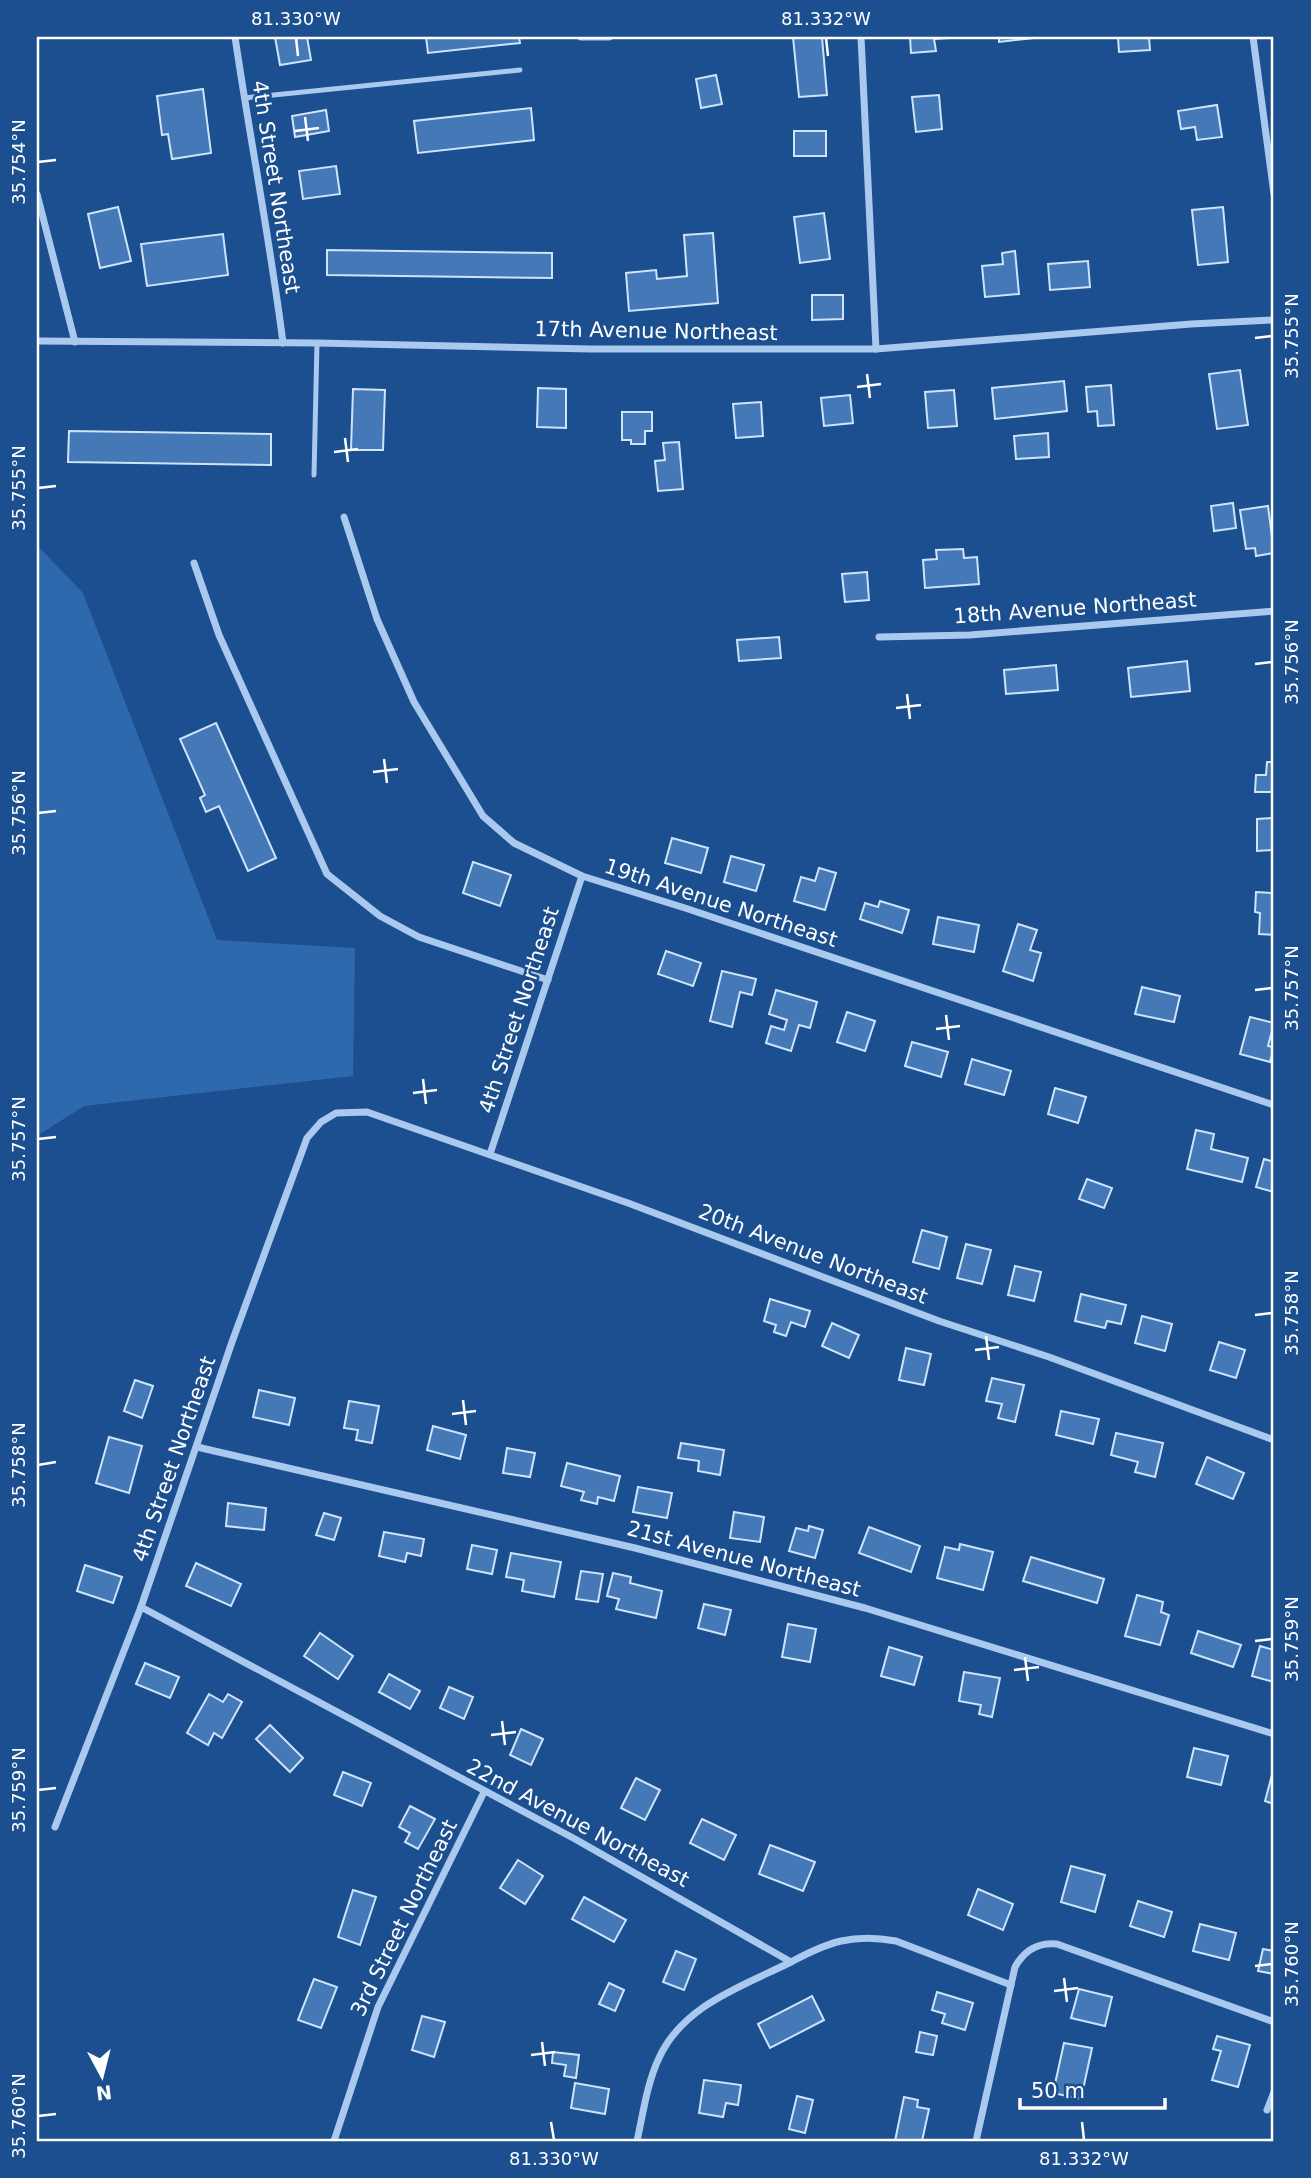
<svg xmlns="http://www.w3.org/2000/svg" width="1311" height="2178" viewBox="0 0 1311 2178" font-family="'DejaVu Sans',sans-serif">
  <rect width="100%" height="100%" fill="#1b4f8f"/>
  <path fill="#2e69ad" d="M 37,545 L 83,593 L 217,940 L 355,948 L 353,1076 L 84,1106 L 37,1136 Z"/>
  <g fill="#4478b7" stroke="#cfe3fa" stroke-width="2">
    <path d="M 275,37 L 307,37 L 311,60 L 280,65 Z"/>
    <path d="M 426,37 L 519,37 L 520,43 L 428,53 Z"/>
    <path d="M 793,37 L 822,37 L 827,95 L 799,97 Z"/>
    <path d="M 910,37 L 948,37 L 948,38 L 934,39 L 936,51 L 911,53 Z"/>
    <path d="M 999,37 L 1043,37 L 999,42 Z"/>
    <path d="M 1118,37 L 1149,37 L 1150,50 L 1119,52 Z"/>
    <path d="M 716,75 L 722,104 L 701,108 L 696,79 Z"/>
    <path d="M 203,89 L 211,153 L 172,159 L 168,134 L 162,135 L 157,96 Z"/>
    <path d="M 939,95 L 942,129 L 916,132 L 912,97 Z"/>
    <path d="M 1217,105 L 1222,137 L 1197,140 L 1195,127 L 1181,129 L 1178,111 Z"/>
    <path d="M 531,108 L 534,140 L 418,153 L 414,121 Z"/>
    <path d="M 326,110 L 329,131 L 295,137 L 292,116 Z"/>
    <rect x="794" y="131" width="32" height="25"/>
    <path d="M 336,166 L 340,194 L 303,199 L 299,171 Z"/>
    <path d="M 118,207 L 131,261 L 100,268 L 88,214 Z"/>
    <path d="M 1223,207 L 1228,262 L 1198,265 L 1192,210 Z"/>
    <path d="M 824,213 L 830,259 L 800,263 L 794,217 Z"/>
    <path d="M 713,233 L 718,303 L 629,311 L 626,273 L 656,270 L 657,279 L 687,276 L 684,235 Z"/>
    <path d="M 223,234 L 228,275 L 147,286 L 141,244 Z"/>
    <path d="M 327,250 L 552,253 L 552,278 L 327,275 Z"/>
    <path d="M 1015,251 L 1019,294 L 985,297 L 982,266 L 1003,264 L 1002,253 Z"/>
    <path d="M 1088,261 L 1090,287 L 1050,290 L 1048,264 Z"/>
    <path d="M 812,295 L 843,295 L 843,319 L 812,320 Z"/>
    <path d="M 1240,370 L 1248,425 L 1217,429 L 1209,374 Z"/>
    <path d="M 1064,381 L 1067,411 L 995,419 L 992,388 Z"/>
    <path d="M 1111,385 L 1114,425 L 1098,426 L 1097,411 L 1088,412 L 1086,387 Z"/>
    <path d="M 538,388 L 566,389 L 566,428 L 537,427 Z"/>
    <path d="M 353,389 L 385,390 L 383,450 L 351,450 Z"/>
    <path d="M 954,390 L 957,426 L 928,428 L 925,392 Z"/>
    <path d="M 850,395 L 853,423 L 824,426 L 821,398 Z"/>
    <path d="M 761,402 L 763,436 L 736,438 L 733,404 Z"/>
    <path d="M 622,412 L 652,412 L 652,431 L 645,431 L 645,444 L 631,444 L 631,440 L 622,440 Z"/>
    <path d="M 69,431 L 271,434 L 271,465 L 68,462 Z"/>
    <path d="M 1048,433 L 1049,457 L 1016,459 L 1014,436 Z"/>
    <path d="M 679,442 L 683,489 L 658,491 L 655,461 L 665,460 L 663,443 Z"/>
    <path d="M 1233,503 L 1236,528 L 1214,531 L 1211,506 Z"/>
    <path d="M 1268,506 L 1274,553 L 1256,556 L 1255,548 L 1246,549 L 1240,510 Z"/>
    <path d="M 963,549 L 964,558 L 977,557 L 979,584 L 925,588 L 923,560 L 937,559 L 936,550 Z"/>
    <path d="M 867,572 L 869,600 L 845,602 L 842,574 Z"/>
    <path d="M 779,637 L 781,658 L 739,661 L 737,640 Z"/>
    <path d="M 1187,661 L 1190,691 L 1131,697 L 1128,668 Z"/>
    <path d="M 1056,665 L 1058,690 L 1006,694 L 1004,670 Z"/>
    <path d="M 216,723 L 276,858 L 248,871 L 219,806 L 206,812 L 200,798 L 205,795 L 180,739 Z"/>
    <path d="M 1267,762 L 1274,762 L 1274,792 L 1255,792 L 1256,775 L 1266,775 Z"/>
    <path d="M 1274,818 L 1274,850 L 1257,851 L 1257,819 Z"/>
    <path d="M 672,838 L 708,848 L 701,873 L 665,863 Z"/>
    <path d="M 731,856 L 764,865 L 756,891 L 724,882 Z"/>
    <path d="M 473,862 L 511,875 L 500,906 L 463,893 Z"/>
    <path d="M 819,868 L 836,873 L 825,910 L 794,901 L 801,877 L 815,881 Z"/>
    <path d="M 1256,892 L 1274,893 L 1274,935 L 1259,934 L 1260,913 L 1255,912 Z"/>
    <path d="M 880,901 L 909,910 L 902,933 L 860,919 L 865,903 L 878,907 Z"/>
    <path d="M 938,917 L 979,925 L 974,952 L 933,944 Z"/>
    <path d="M 1018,924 L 1037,930 L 1030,950 L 1041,953 L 1033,981 L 1003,971 Z"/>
    <path d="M 666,951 L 701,963 L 693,986 L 658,974 Z"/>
    <path d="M 722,971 L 756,979 L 752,995 L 740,992 L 732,1027 L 710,1021 Z"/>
    <path d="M 1142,987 L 1180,996 L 1174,1022 L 1135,1014 Z"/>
    <path d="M 776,990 L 817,1002 L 810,1028 L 799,1025 L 791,1051 L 766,1043 L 771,1026 L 784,1030 L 787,1020 L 769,1014 Z"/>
    <path d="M 847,1012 L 875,1021 L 865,1051 L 837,1042 Z"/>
    <path d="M 1250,1017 L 1274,1023 L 1268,1046 L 1274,1047 L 1270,1062 L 1240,1054 Z"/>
    <path d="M 912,1042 L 948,1052 L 941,1077 L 905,1066 Z"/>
    <path d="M 972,1059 L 1011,1071 L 1004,1095 L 965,1084 Z"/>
    <path d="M 1055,1088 L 1086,1097 L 1078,1123 L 1048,1114 Z"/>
    <path d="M 1196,1130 L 1214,1134 L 1211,1149 L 1248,1158 L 1242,1182 L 1187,1169 Z"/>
    <path d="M 1264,1159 L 1274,1162 L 1274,1192 L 1256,1187 Z"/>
    <path d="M 1087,1179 L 1112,1188 L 1104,1208 L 1079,1199 Z"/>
    <path d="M 922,1230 L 947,1237 L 939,1269 L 913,1262 Z"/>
    <path d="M 966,1244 L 991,1250 L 982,1284 L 957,1278 Z"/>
    <path d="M 1015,1266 L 1041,1272 L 1034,1301 L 1008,1295 Z"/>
    <path d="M 1081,1294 L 1126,1305 L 1121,1324 L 1107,1321 L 1105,1328 L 1075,1321 Z"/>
    <path d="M 770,1299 L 810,1311 L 805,1327 L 791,1322 L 786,1336 L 774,1332 L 776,1325 L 764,1321 Z"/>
    <path d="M 1142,1316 L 1172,1324 L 1165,1351 L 1135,1343 Z"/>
    <path d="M 832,1323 L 859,1335 L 849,1358 L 822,1346 Z"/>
    <path d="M 1219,1342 L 1245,1350 L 1236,1378 L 1210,1370 Z"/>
    <path d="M 906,1348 L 931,1354 L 924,1385 L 899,1380 Z"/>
    <path d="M 992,1378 L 1024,1385 L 1015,1422 L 998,1418 L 1002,1404 L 986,1401 Z"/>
    <path d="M 135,1380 L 153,1386 L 142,1418 L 124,1411 Z"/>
    <path d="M 259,1390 L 295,1398 L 289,1425 L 253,1417 Z"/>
    <path d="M 349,1401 L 379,1406 L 372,1443 L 356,1440 L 358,1430 L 344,1428 Z"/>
    <path d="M 1061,1411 L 1099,1419 L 1093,1444 L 1056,1435 Z"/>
    <path d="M 433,1426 L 466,1435 L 460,1459 L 427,1450 Z"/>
    <path d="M 1116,1433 L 1163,1443 L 1155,1477 L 1135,1472 L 1138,1462 L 1111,1455 Z"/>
    <path d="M 109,1437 L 142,1446 L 129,1493 L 96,1483 Z"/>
    <path d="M 681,1443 L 724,1450 L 720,1475 L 698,1471 L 699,1461 L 678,1458 Z"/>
    <path d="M 507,1448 L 535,1453 L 530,1477 L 503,1473 Z"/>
    <path d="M 1207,1457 L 1244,1473 L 1233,1499 L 1196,1484 Z"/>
    <path d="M 567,1463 L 620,1476 L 614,1501 L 598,1497 L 597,1504 L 581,1500 L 584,1492 L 561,1486 Z"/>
    <path d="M 638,1487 L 672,1493 L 667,1518 L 633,1512 Z"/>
    <path d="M 228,1503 L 266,1508 L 264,1530 L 226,1526 Z"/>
    <path d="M 734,1512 L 764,1517 L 760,1542 L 730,1538 Z"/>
    <path d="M 324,1513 L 341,1518 L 334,1540 L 316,1535 Z"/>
    <path d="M 809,1526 L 823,1530 L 815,1558 L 789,1551 L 796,1528 L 808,1531 Z"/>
    <path d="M 869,1527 L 920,1546 L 911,1572 L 859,1553 Z"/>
    <path d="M 384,1532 L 424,1539 L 421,1556 L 407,1553 L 405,1562 L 379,1556 Z"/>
    <path d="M 960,1544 L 993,1552 L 983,1590 L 937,1578 L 945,1547 L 959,1550 Z"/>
    <path d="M 472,1545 L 497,1550 L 492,1574 L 467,1569 Z"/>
    <path d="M 511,1553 L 561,1562 L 554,1597 L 522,1591 L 524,1580 L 506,1577 Z"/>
    <path d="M 1031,1557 L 1104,1579 L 1097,1603 L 1023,1581 Z"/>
    <path d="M 196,1563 L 241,1584 L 231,1606 L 186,1586 Z"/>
    <path d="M 85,1565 L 122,1577 L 113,1603 L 77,1591 Z"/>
    <path d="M 581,1571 L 603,1574 L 598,1602 L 576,1599 Z"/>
    <path d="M 613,1573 L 631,1577 L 630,1583 L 662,1591 L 656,1618 L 616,1609 L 619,1599 L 607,1596 Z"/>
    <path d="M 1137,1595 L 1163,1602 L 1161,1612 L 1169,1615 L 1160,1645 L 1125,1636 Z"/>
    <path d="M 704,1604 L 731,1610 L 725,1635 L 698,1628 Z"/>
    <path d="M 788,1624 L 816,1629 L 810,1662 L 782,1657 Z"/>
    <path d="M 1198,1631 L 1241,1645 L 1233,1667 L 1191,1653 Z"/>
    <path d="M 320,1633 L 353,1656 L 338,1679 L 304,1656 Z"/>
    <path d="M 1260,1646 L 1274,1650 L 1274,1682 L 1252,1676 Z"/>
    <path d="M 889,1647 L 922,1657 L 914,1685 L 881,1676 Z"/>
    <path d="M 145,1663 L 179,1677 L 170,1698 L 136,1684 Z"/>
    <path d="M 964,1672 L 1000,1678 L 992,1717 L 979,1714 L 981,1705 L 959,1701 Z"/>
    <path d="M 389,1674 L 420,1691 L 410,1709 L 379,1692 Z"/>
    <path d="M 449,1687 L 473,1697 L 464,1719 L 440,1708 Z"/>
    <path d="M 209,1694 L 223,1702 L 228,1694 L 242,1702 L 222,1738 L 214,1733 L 208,1745 L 187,1733 Z"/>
    <path d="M 270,1725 L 303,1758 L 290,1772 L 256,1739 Z"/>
    <path d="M 521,1729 L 543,1739 L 531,1765 L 510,1755 Z"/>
    <path d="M 1194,1748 L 1228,1756 L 1221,1785 L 1187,1777 Z"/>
    <path d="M 1273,1771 L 1274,1772 L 1274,1804 L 1265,1801 Z"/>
    <path d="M 343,1772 L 371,1783 L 362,1806 L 334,1795 Z"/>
    <path d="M 636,1778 L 660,1790 L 645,1820 L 621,1808 Z"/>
    <path d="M 410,1806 L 435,1819 L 418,1849 L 405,1842 L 410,1833 L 399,1827 Z"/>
    <path d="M 702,1819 L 736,1835 L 724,1860 L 690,1843 Z"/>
    <path d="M 770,1845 L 815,1862 L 803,1891 L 759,1874 Z"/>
    <path d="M 518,1860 L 543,1876 L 525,1904 L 500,1888 Z"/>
    <path d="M 1071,1866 L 1105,1875 L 1095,1912 L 1061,1902 Z"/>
    <path d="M 978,1889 L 1013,1904 L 1003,1930 L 968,1915 Z"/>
    <path d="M 353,1890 L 376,1897 L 360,1945 L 338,1937 Z"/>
    <path d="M 584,1897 L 626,1920 L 614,1942 L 572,1919 Z"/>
    <path d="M 1138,1901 L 1172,1912 L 1164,1937 L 1130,1926 Z"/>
    <path d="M 1200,1924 L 1236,1933 L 1229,1960 L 1193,1951 Z"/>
    <path d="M 1263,1949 L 1274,1951 L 1274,1974 L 1258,1971 Z"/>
    <path d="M 676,1951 L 696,1959 L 684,1990 L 663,1982 Z"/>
    <path d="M 314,1979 L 337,1987 L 321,2028 L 298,2020 Z"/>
    <path d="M 609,1983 L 624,1990 L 615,2011 L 599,2004 Z"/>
    <path d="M 1079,1989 L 1112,1997 L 1105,2026 L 1071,2018 Z"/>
    <path d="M 937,1992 L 973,2003 L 965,2030 L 942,2023 L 945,2014 L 932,2010 Z"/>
    <path d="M 812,1996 L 824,2020 L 770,2048 L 758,2024 Z"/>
    <path d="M 422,2016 L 445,2022 L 434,2057 L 412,2050 Z"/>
    <path d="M 920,2032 L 937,2036 L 933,2055 L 916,2052 Z"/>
    <path d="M 1217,2036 L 1250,2045 L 1238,2087 L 1212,2080 L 1221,2051 L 1213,2049 Z"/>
    <path d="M 1064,2043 L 1092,2048 L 1081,2099 L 1053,2093 Z"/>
    <path d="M 553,2052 L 579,2055 L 576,2078 L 564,2076 L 566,2065 L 552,2063 Z"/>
    <path d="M 704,2080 L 741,2085 L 738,2105 L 726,2103 L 723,2117 L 699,2113 Z"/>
    <path d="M 575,2083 L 609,2089 L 605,2114 L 571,2108 Z"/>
    <path d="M 797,2096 L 813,2100 L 805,2133 L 789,2129 Z"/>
    <path d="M 904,2097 L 918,2100 L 917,2107 L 929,2109 L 922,2141 L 895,2141 Z"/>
  </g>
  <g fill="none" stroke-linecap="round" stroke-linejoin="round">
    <g stroke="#a9c9ee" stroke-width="5">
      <path d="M 244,98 L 520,70"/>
      <path d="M 314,475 L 317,343"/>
    </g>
    <g stroke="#a9c9ee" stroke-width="7">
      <path d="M 235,37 C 250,139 270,240 283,343"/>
      <path d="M 581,37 L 609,37"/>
      <path d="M 861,37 L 876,349"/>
      <path d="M 1253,37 L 1274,194"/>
      <path d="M 37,194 L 75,342"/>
      <path d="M 37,341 L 317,343 L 591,349 L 876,349 L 1191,324 L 1274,320"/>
      <path d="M 344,517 L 377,619 L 414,702 L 483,816 L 514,843 L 582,876 L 685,908 L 1274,1105"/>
      <path d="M 194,563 L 219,635 L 327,874 L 380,916 L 419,937 L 548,980"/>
      <path d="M 879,637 L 970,635 L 1274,611"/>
      <path d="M 490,1154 L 582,876"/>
      <path d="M 197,1447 L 635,1548 L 865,1608 L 1274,1734"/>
      <path d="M 141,1607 L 575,1839 L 791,1962 C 828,1942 853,1933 896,1941 L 1011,1985"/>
      <path d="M 55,1827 L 141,1607 L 232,1342 L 307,1138 L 321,1122 L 336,1113 L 367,1112 L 628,1203 L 939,1321 L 1049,1357 L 1274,1440"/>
      <path d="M 1267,2110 L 1274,2092"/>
      <path d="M 334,2141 L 378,2007 L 484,1792"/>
      <path d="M 637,2141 C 643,2114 647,2083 659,2058 C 683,2005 743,1986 791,1962"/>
      <path d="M 976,2141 L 1015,1967 C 1024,1951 1037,1942 1057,1944 L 1274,2022"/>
    </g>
  </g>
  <path fill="none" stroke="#fff" stroke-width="2.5" d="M 296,38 L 298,56M 826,38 L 828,56M 305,117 L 308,141M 295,131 L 319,128M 38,162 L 56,160M 1255,338 L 1272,336M 867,374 L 870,398M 857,387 L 881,384M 345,438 L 348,462M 334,452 L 358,449M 38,488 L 56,486M 1255,664 L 1272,662M 907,694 L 910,719M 896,708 L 921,705M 384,759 L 387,783M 373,772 L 398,769M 38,813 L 56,811M 1255,990 L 1272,988M 946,1015 L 949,1040M 936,1029 L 960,1026M 423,1079 L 426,1104M 413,1093 L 437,1090M 38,1139 L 56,1137M 1255,1315 L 1272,1313M 986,1336 L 989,1360M 975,1350 L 999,1347M 463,1400 L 466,1425M 452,1414 L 476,1411M 38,1465 L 56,1462M 1255,1641 L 1272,1639M 1025,1657 L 1028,1681M 1014,1670 L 1039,1667M 502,1721 L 505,1745M 491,1735 L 516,1732M 38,1790 L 56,1788M 1255,1966 L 1272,1964M 1064,1978 L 1067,2002M 1054,1991 L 1078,1988M 542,2042 L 545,2066M 531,2055 L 555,2052M 38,2116 L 56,2114M 551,2122 L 554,2140M 1082,2122 L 1084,2140"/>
  <g text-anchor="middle" stroke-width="5" stroke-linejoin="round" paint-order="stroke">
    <g font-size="21" fill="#fff" stroke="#1b4f8f">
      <text transform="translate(276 187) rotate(81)" y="7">4th Street Northeast</text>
      <text transform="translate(656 331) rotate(1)" y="7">17th Avenue Northeast</text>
      <text transform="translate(1075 608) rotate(-4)" y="7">18th Avenue Northeast</text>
      <text transform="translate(721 903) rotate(18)" y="7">19th Avenue Northeast</text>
      <text transform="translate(519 1010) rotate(-72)" y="7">4th Street Northeast</text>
      <text transform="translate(813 1254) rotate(21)" y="7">20th Avenue Northeast</text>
      <text transform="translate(174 1459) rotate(-71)" y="7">4th Street Northeast</text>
      <text transform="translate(744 1559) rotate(15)" y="7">21st Avenue Northeast</text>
      <text transform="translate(578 1823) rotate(28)" y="7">22nd Avenue Northeast</text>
      <text transform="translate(404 1918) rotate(-64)" y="7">3rd Street Northeast</text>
    </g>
  </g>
  <rect width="1311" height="2178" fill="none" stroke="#1b4f8f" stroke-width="77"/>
  <g transform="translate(102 2076) rotate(173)" stroke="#1b4f8f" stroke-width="5" paint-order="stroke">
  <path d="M0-5L12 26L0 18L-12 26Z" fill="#ffffff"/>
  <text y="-10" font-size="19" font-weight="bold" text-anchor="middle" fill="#ffffff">N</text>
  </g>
  <path d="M1020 2098v10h145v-10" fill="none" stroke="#ffffff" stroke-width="3.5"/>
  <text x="1031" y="2098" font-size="21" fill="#ffffff" stroke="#1b4f8f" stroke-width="5" paint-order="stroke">50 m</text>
  <rect x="38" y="38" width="1234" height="2102" fill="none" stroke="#fff" stroke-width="2.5"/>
  <g font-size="18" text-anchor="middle" fill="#fff">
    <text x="296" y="25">81.330°W</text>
    <text x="826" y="25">81.332°W</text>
    <text transform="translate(19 162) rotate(-90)" y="6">35.754°N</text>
    <text transform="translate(1292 336) rotate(-90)" y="6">35.755°N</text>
    <text transform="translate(19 488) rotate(-90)" y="6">35.755°N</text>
    <text transform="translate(1292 662) rotate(-90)" y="6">35.756°N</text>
    <text transform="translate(19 813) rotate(-90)" y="6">35.756°N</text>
    <text transform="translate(1292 988) rotate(-90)" y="6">35.757°N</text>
    <text transform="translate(19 1139) rotate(-90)" y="6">35.757°N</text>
    <text transform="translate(1292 1313) rotate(-90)" y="6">35.758°N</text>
    <text transform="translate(19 1465) rotate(-90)" y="6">35.758°N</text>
    <text transform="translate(1292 1639) rotate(-90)" y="6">35.759°N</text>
    <text transform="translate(19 1790) rotate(-90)" y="6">35.759°N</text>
    <text transform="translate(1292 1964) rotate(-90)" y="6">35.760°N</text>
    <text transform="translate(19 2116) rotate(-90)" y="6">35.760°N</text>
    <text x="554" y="2165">81.330°W</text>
    <text x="1084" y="2165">81.332°W</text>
  </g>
</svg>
